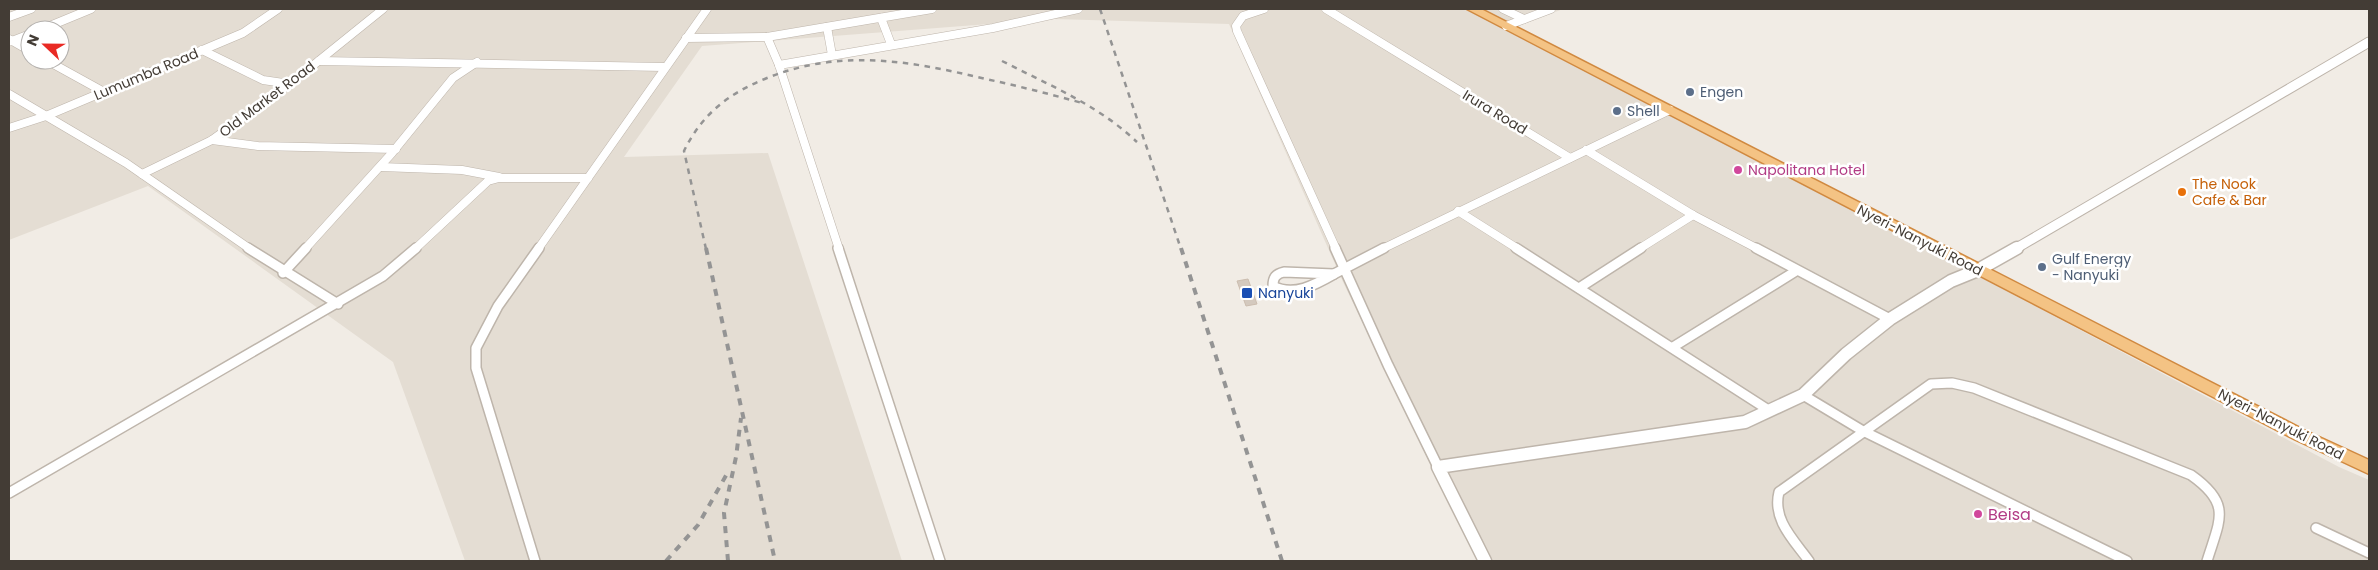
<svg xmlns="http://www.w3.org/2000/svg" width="2378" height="570" viewBox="0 0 2378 570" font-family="Poppins,sans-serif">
  <rect width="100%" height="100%" fill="#f1ece5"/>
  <path fill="#e4ddd3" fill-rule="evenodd" d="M 9,9 L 1563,9 L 1511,29 L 2339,467 L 2369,480 L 2369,561 L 1477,561 L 1343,282 L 1229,24 L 1054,19 L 702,46 L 624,157 L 768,153 L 902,561 L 465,561 L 393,362 L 148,186 L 9,240 ZM 30,30 L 60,30 L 60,60 L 30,60 Z"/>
  <path fill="#d4c9be" stroke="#ccbdaf" d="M 1248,279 L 1257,304 L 1246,306 L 1237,281 Z"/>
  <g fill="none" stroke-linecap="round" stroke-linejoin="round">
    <g stroke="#beb5ab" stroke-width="9">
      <g id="minor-far1">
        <path d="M 1264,9 L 1243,16 L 1236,26 L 1237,31 L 1336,249"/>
        <path d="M 1326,9 L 1570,158"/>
        <path d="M 1503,9 L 1524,19"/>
        <path d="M 9,17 L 31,9"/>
        <path d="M 881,18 L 891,44"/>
        <path d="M 1506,26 L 1551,9"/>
        <path d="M 827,27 L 832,55"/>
        <path d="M 40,30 L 91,9"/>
        <path d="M 767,37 L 779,65 L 839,249"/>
        <path d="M 686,38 L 767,37 L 932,9"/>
        <path d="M 9,39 L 30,51"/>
        <path d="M 12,41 L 30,34"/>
        <path d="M 202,50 L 263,80 L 290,84"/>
        <path d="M 46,60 L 104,92"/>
        <path d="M 319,61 L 664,67"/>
        <path d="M 779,65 L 993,28 L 1078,9"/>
        <path d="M 9,94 L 126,163 L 250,249"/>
        <path d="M 9,128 L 46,116 L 243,33 L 278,9"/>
        <path d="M 212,140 L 258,146 L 396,149"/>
        <path d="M 1586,150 L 1693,215 L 1758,249"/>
        <path d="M 381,167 L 462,170 L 499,177"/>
        <path d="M 142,174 L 212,140 L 290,84 L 383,9"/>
        <path d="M 1458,211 L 1518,249"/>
        <path d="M 305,249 L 392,153 L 453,78 L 477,62"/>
        <path d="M 415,249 L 488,181 L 499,178 L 588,178"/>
        <path d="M 538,249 L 707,9"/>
        <path d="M 1382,249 L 1670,110"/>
        <path d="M 1639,249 L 1693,215"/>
      </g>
    </g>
    <g stroke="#beb5ab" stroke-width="12">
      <g id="minor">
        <path d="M 248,248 L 338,304"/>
        <path d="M 838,248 L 940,561"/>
        <path d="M 1335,248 L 1388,365 L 1438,467"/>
        <path d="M 1516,248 L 1770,411"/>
        <path d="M 1756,248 L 1890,319"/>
        <path d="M 1284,272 L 1334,274 C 1315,285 1293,297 1273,286 C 1273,277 1276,274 1284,272 Z"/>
        <path d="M 283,273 L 306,248"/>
        <path d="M 1334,274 L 1384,248"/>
        <path d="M 1579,288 L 1641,248"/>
        <path d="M 1673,347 L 1796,271"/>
        <path d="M 1803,395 L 1863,431 L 2127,561"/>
        <path d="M 9,493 L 383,276 L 416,248"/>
        <path d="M 2316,528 L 2369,553"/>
        <path d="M 535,561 L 476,368 L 476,348 L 498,306 L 539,248"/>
        <path d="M 1809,561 C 1794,540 1772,520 1779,492 L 1931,384 L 1952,383 L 1974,388 L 2191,475 C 2232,504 2220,519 2207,561"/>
      </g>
    </g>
    <g stroke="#beb5ab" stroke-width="11">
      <path id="tertiary-far1" d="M 2015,249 L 2369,42"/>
    </g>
    <g stroke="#beb5ab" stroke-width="15">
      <path id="tertiary" d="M 1485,561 L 1438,467 L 1745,422 L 1803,395 L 1846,354 L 1890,319 L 1951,281 L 1978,270 L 2017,248"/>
    </g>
    <g stroke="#d08940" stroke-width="3">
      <path id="trunk" d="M 1467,9 L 1481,9 L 2306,431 L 2369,460 L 2369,474 L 2294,439 Z"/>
    </g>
    <use href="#minor-far1" stroke="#fff" stroke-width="8"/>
    <use href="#minor" stroke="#fff" stroke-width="9"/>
    <use href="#tertiary-far1" stroke="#fff" stroke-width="9"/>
    <use href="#tertiary" stroke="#fff" stroke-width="12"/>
    <use href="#trunk" fill="#f4c384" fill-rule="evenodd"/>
    <g stroke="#949494" stroke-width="2.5" stroke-dasharray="5.5 5.5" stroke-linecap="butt">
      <path d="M 1100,9 L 1181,249"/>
      <path d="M 1002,61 C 1049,85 1098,105 1137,142"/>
      <path d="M 706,249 L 684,151 C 702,114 729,93 767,78 C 842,48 910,61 986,79 C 1018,86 1050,94 1082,103"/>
    </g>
    <g stroke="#949494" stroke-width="4" stroke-dasharray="7 7" stroke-linecap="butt">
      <path d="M 706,248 L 775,561"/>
      <path d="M 1181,248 L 1282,561"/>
      <path d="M 666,561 L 698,525 L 728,472"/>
      <path d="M 728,561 L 724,513 L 736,457 L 741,418"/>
    </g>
  </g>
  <g fill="#5c6f8a" stroke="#fff" stroke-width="2">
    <circle cx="1690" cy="92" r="5"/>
    <circle cx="1617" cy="111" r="5"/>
    <circle cx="2042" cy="267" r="5"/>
  </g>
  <g fill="#d1479c" stroke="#fff" stroke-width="2">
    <circle cx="1738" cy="170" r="5"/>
    <circle cx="1978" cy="514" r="5"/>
  </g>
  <circle fill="#e8710a" stroke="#fff" stroke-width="2" cx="2182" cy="192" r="5"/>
  <rect fill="#1a4fb4" stroke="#fff" stroke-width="2" x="1241" y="287" width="12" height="12" rx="2.5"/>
  <g text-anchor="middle" stroke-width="5" stroke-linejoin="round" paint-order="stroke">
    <g font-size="14" fill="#433c35" stroke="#fff">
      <text transform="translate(146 74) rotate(-23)" y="5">Lumumba Road</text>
      <text transform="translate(267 99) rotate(-37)" y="5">Old Market Road</text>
      <text transform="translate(1495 112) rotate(31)" y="5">Irura Road</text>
      <text transform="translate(1920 240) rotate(27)" y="5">Nyeri-Nanyuki Road</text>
      <text transform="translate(2281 424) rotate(27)" y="5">Nyeri-Nanyuki Road</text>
    </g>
    <g font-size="14" fill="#4e5e75" stroke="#fff" text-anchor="start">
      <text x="1700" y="97">Engen</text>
      <text x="1627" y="116">Shell</text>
      <text x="2052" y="264">Gulf Energy<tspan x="2052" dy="16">- Nanyuki</tspan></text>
    </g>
    <g font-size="14" fill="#b23c85" stroke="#fff" text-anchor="start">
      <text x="1748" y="175">Napolitana Hotel</text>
    </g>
    <g font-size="14" fill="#c56008" stroke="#fff" text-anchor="start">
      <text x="2192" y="189">The Nook<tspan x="2192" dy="16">Cafe &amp; Bar</tspan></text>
    </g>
    <g font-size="14" fill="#164399" stroke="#fff" text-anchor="start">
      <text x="1258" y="298">Nanyuki</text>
    </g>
    <g font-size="16" fill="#b23c85" stroke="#fff" text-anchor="start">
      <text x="1988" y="520">Beisa</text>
    </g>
  </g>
  <rect width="2378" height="570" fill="none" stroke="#433c35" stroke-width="20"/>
  <g transform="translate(45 45) rotate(292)"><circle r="24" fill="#ffffff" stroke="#b4b1ae"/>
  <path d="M0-4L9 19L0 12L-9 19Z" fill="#e92a24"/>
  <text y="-8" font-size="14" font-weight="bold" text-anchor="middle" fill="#433c35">N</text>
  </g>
</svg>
